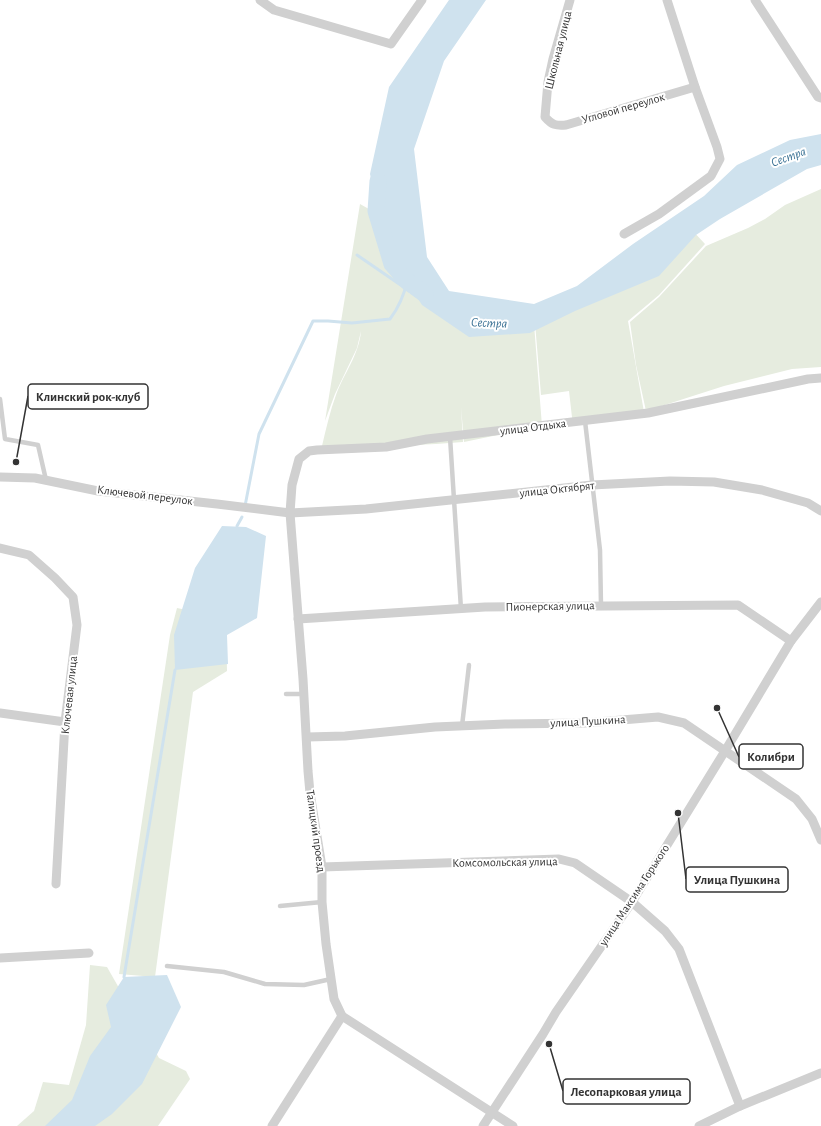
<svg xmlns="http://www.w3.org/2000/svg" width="821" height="1126" viewBox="0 0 821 1126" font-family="'Alegreya Sans',sans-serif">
  <rect width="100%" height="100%" fill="#fff"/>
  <g fill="#e6ecdf">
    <path d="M 821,189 L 821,367 L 792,369 L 724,386 L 646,411 L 636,365 L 630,322 L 659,297 L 706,246 L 748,228 L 765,219 L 785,205 Z"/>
    <path d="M 360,204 L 376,213 L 391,265 L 409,283 L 463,321 L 514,323 L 568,304 L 643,253 L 647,256 L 575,305 L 518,326 L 465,326 L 409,289 L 409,294 L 410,291 L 463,332 L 519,330 L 534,324 L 542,426 L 464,442 L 461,407 L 463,442 C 416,446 369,447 322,446 C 326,429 330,411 336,395 C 344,373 359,355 361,331 L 357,348 L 335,394 L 325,421 Z"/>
    <path d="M 691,229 L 705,244 L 659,295 L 628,321 L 644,412 L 573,426 L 569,391 L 541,395 L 535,323 Z"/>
    <path d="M 177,608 L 236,620 L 226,628 L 227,671 L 193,692 L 155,977 L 119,974 L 170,635 Z"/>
    <path d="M 90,965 L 107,967 L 159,1058 L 186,1071 L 190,1079 L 158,1126 L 17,1126 L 34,1111 L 43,1082 L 69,1085 L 86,1025 Z"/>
  </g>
  <g fill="#cfe2ee">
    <path d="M 449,0 L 486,0 L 444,61 L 414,149 L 427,257 L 449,291 L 534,304 L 577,286 L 633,244 L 704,196 L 737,165 L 790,140 L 821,134 L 821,165 L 807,169 L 720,219 L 696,235 L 659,276 L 575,311 L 530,333 L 469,337 L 422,305 L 388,252 L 370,174 L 389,87 Z"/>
    <path d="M 222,526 L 246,527 L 266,536 L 257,618 L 227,635 L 228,664 L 175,670 L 174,635 L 195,568 Z"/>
    <path d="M 167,975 L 181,1007 L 142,1084 L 112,1114 L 95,1126 L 45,1126 L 72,1100 L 90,1056 L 111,1027 L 106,1005 L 124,977 Z"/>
  </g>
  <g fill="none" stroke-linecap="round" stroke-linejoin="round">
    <g stroke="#cfe2ee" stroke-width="3">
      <path d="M 357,255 L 405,288"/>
      <path d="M 245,506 L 259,434 L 313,321 L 328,321 L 352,323 L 390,319 C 399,307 404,296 407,281"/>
      <path d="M 237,526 L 242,517"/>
      <path d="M 124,977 L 175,670"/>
    </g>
    <path stroke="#cfe2ee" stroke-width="17" d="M 378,181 L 376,211 L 392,264 L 407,281 L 425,294"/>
    <g stroke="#d0d0d0" stroke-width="4.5">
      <path d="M 0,399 L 5,439 L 38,445 L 46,480"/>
      <path d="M 585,421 L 600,550 L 601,606"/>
      <path d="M 450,437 L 461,609"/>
      <path d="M 286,694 L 304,694"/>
      <path d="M 462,726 L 469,665"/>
      <path d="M 280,906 L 322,902"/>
      <path d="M 167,966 L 224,972 L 265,984 L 304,985 L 331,979"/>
    </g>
    <g stroke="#d0d0d0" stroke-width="9">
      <path d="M 260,0 L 274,10 L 391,44 L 422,0"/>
      <path d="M 570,0 L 553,59 L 548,82 L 545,117 C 552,125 556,126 566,125 L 695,87"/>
      <path d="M 755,0 L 818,97 L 821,98"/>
      <path d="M 624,234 L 659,214 L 711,176 L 720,159 L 717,147 L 695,87 L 667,0"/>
      <path d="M 0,477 L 35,478 L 98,491 L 217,504 L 290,513 L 366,509 L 592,485 L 670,481 L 714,482 L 762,490 L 808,503 L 821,511"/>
      <path d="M 0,548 L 29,555 L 55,578 L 73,597 L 77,625 L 65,722 L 56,884"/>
      <path d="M 298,619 L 485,607 L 738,605 L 791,641"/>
      <path d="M 0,713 L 65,722"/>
      <path d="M 307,737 L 345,736 L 435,727 L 505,724 L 585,723 L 658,717 L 684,723 L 796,799 L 812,819 L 821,840"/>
      <path d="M 322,867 L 559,859 L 575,863 L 632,902 L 665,931 L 679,949 L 740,1106"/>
      <path d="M 0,958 L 89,953"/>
      <path d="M 342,1016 L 334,999 L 326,944 L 322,902 L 322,867 L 310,793 L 308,771 L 303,679 L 290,513 L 292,485 L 299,459 L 309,451 L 317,450 L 386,447 L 427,439 L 648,413 L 808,379 L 821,378"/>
      <path d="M 342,1016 L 513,1126"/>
      <path d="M 272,1126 L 342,1016"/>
      <path d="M 483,1126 L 543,1034 L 556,1012 L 632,902 L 725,751 L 791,641 L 821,602"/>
      <path d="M 699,1126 L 740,1106 L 821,1073"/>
    </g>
  </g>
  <g text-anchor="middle" stroke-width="4" stroke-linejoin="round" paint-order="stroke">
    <g font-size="12" fill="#333" stroke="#fff">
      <text transform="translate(558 50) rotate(-76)" y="4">Школьная улица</text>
      <text transform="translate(623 108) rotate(-16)" y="4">Угловой переулок</text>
      <text transform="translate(533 427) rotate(-7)" y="4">улица Отдыха</text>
      <text transform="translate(557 489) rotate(-6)" y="4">улица Октябрят</text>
      <text transform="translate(145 495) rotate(7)" y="4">Ключевой переулок</text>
      <text transform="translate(550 606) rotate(-1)" y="4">Пионерская улица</text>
      <text transform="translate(69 695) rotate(-84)" y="4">Ключевая улица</text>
      <text transform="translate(588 721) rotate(-3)" y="4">улица Пушкина</text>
      <text transform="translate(316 831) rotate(82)" y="4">Талицкий проезд</text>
      <text transform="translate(505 862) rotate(-1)" y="4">Комсомольская улица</text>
      <text transform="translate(634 895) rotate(-57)" y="4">улица Максима Горького</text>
    </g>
    <g font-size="13" font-style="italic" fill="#3f7597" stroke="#fff">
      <text transform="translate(788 156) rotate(-20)" y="5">Сестра</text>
      <text transform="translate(489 322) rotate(2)" y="5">Сестра</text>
    </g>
  </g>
  <path fill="none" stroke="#333" stroke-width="1.5" d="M16 462L28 396M717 708L739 757M678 813L686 879M549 1044L563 1091"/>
  <g fill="#333" stroke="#fff" stroke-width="1.5">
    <circle cx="16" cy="462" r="4"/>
    <circle cx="717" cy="708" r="4"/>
    <circle cx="678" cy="813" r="4"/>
    <circle cx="549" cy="1044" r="4"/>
  </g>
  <g fill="#fff" stroke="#333" stroke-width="1.5">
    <rect x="28" y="384" width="120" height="25" rx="4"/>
    <rect x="739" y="744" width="64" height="25" rx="4"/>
    <rect x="686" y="867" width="102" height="25" rx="4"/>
    <rect x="563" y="1079" width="127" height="25" rx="4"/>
  </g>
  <g font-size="13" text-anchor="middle" font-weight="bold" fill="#333">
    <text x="88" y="401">Клинский рок-клуб</text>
    <text x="771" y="761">Колибри</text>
    <text x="737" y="884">Улица Пушкина</text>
    <text x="626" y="1096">Лесопарковая улица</text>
  </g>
</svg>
